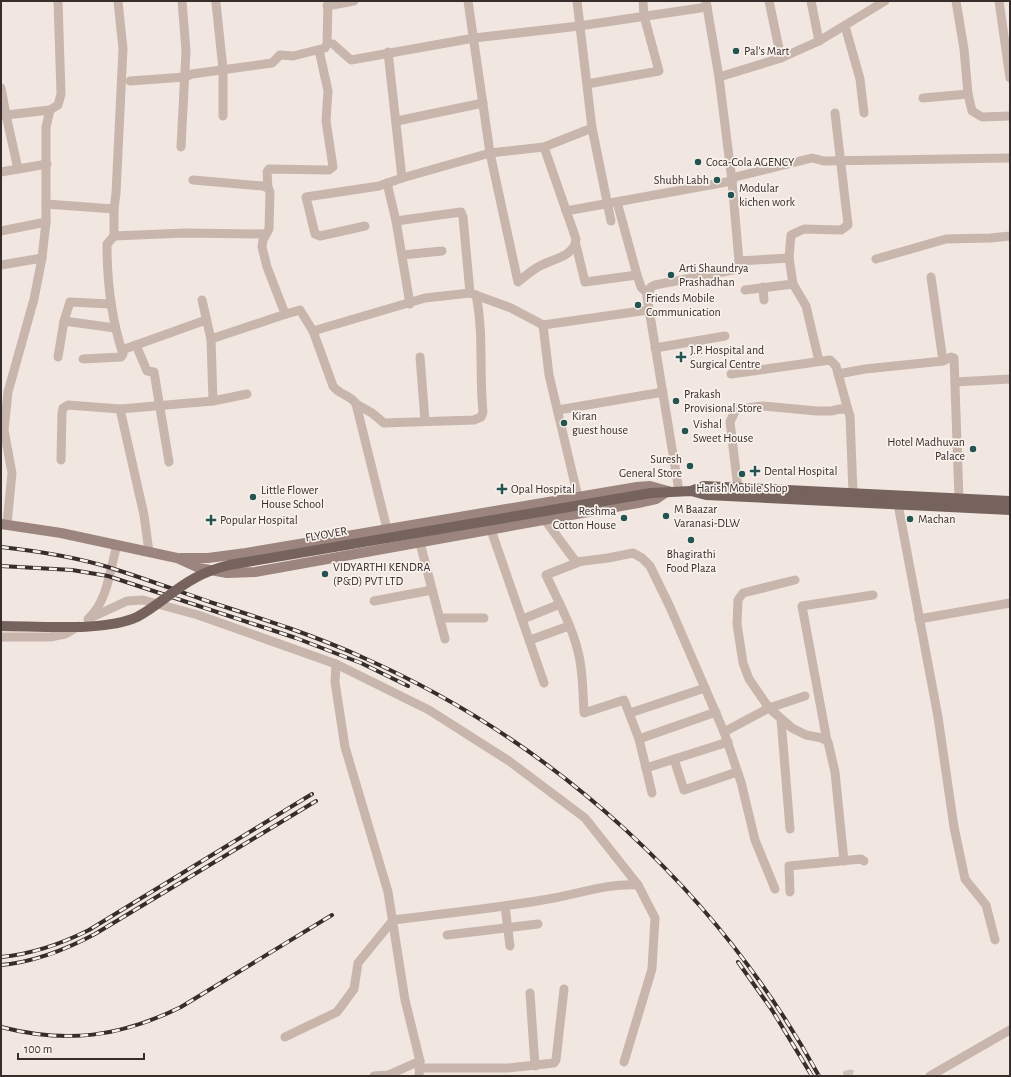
<svg xmlns="http://www.w3.org/2000/svg" width="1011" height="1077" viewBox="0 0 1011 1077" font-family="'Alegreya Sans',sans-serif">
  <rect width="100%" height="100%" fill="#f1e7e0"/>
  <g fill="none" stroke-linecap="round" stroke-linejoin="round">
    <path stroke="#ccc2bc" stroke-width="9" stroke-dasharray="9 4.5" stroke-linecap="butt" d="M 844,1076 L 850,1074 L 855,1076"/>
    <g stroke="#c8b6ad" stroke-width="9">
      <path d="M 468,1 L 490,153 L 518,282 C 524,277 531,271 538,267 C 551,259 575,257 576,239 L 544,147"/>
      <path d="M 769,1 L 781,58"/>
      <path d="M 811,1 L 819,41"/>
      <path d="M 956,1 L 964,49 L 968,94 L 972,111 L 982,117 L 1010,116"/>
      <path d="M 999,1 L 1010,78"/>
      <path d="M 216,3 L 223,69 L 223,116"/>
      <path d="M 327,6 L 354,1"/>
      <path d="M 845,26 L 860,79 L 864,113"/>
      <path d="M 333,44 L 351,60 L 474,38 L 579,26 L 707,7"/>
      <path d="M 388,52 L 402,178"/>
      <path d="M 719,77 L 781,58 L 819,41 L 885,1"/>
      <path d="M 130,81 L 185,77 L 192,74 L 272,63 L 280,55 L 293,56 L 325,48 L 327,44 L 328,1"/>
      <path d="M 587,84 L 659,71 L 644,16 L 643,1"/>
      <path d="M 1,88 L 6,115 L 50,110"/>
      <path d="M 923,98 L 968,94"/>
      <path d="M 1,116 L 6,115 L 18,169"/>
      <path d="M 397,121 L 483,103"/>
      <path d="M 592,128 L 611,221"/>
      <path d="M 181,147 L 186,51 L 182,1"/>
      <path d="M 1,172 L 47,164"/>
      <path d="M 193,180 L 263,186 L 268,188 L 270,192 L 269,229 L 263,240 L 262,247 L 267,267 L 284,311 L 286,314 L 300,310 L 313,331 L 333,386 C 339,395 351,395 356,404 L 387,529"/>
      <path d="M 387,183 L 396,221 L 410,304"/>
      <path d="M 268,188 L 267,172 L 269,169 L 329,170 L 333,167 L 326,121 L 328,91 L 319,50"/>
      <path d="M 617,202 L 637,275 L 641,287 L 648,294"/>
      <path d="M 46,204 L 114,209 L 114,236 L 185,233 L 265,234"/>
      <path d="M 114,209 L 116,193 L 123,49 L 118,1"/>
      <path d="M 566,211 L 732,181 L 735,177 L 812,158 L 824,161 L 1010,158"/>
      <path d="M 396,221 L 461,212 L 463,217 L 470,293"/>
      <path d="M 365,226 L 320,236 L 315,234 L 306,197 L 379,186 L 402,178 L 490,153 L 544,147 L 592,128 L 577,1"/>
      <path d="M 1,231 L 46,222"/>
      <path d="M 576,245 L 585,282 L 637,275"/>
      <path d="M 402,255 L 442,251"/>
      <path d="M 789,258 L 793,284 L 806,306 L 819,361"/>
      <path d="M 876,259 L 946,239 L 990,238 L 1010,236"/>
      <path d="M 739,261 L 789,258 L 791,235 L 804,229 L 841,230 L 848,225 L 835,113"/>
      <path d="M 1,265 L 42,258"/>
      <path d="M 931,277 L 943,361 L 951,357 L 954,358 L 959,498"/>
      <path d="M 763,287 L 764,300"/>
      <path d="M 745,290 L 793,284"/>
      <path d="M 202,300 L 211,339 L 213,401"/>
      <path d="M 64,321 L 115,328"/>
      <path d="M 543,325 L 549,375 L 578,497"/>
      <path d="M 313,331 L 425,298 L 470,293 L 511,308 L 543,325 L 648,310"/>
      <path d="M 211,339 L 286,314"/>
      <path d="M 136,345 L 147,371 L 154,372 L 169,462"/>
      <path d="M 655,348 L 725,336"/>
      <path d="M 122,350 L 206,320"/>
      <path d="M 58,357 L 64,321 L 70,302 L 110,304"/>
      <path d="M 420,357 L 425,421"/>
      <path d="M 83,359 L 121,357 L 123,354 C 111,318 107,282 107,244 L 114,236"/>
      <path d="M 731,374 L 830,360 L 836,366 L 848,410"/>
      <path d="M 838,374 L 865,369 L 943,361"/>
      <path d="M 955,382 L 1010,379"/>
      <path d="M 356,404 L 372,413 L 384,423 L 474,420 L 481,417 L 483,412 C 479,373 484,333 476,295"/>
      <path d="M 120,409 L 144,515 L 149,552"/>
      <path d="M 558,410 L 663,392"/>
      <path d="M 61,460 L 62,413 L 63,408 L 68,405 L 120,409 L 213,401 L 247,394"/>
      <path d="M 738,488 L 730,422 L 736,409 L 763,406 L 817,411 L 831,411 L 840,409 L 848,410 L 850,416 L 853,493"/>
      <path d="M 679,491 L 647,297 L 651,287 L 655,285 L 733,270 L 737,267 L 739,261 L 732,181 L 719,77 L 706,1"/>
      <path d="M 897,499 L 938,717 L 954,827 L 965,879 L 986,905 L 995,940"/>
      <path d="M 545,520 L 576,562 L 608,558 L 633,553 L 642,558 L 650,566 L 670,607 L 724,732 L 741,782 L 755,840 L 775,889"/>
      <path d="M 7,524 L 12,473 L 4,430 L 8,392 L 34,299 L 42,258 L 46,222 L 46,127 L 50,110 L 58,105 L 61,94 L 58,1"/>
      <path d="M 491,530 L 544,683"/>
      <path d="M 420,543 L 445,639"/>
      <path d="M 579,562 L 546,575 C 559,603 575,631 580,661 C 583,678 583,696 584,713 L 624,700 L 639,739 L 652,793"/>
      <path d="M 795,580 L 743,593 L 738,600 L 737,624 L 743,663 L 749,679 L 769,708 L 792,728 L 806,735 L 822,738 L 828,742 L 835,772 L 844,861"/>
      <path d="M 374,601 L 432,590"/>
      <path d="M 89,618 C 108,600 110,569 117,545"/>
      <path d="M 440,618 L 484,618"/>
      <path d="M 88,619 L 127,601 L 143,600 L 198,615 L 336,664 L 429,710 L 509,761 L 585,818 L 638,885 L 655,918 L 652,969 L 624,1062"/>
      <path d="M 523,619 L 560,604"/>
      <path d="M 919,619 L 1010,603"/>
      <path d="M 1,637 L 50,637 L 65,634 L 79,626"/>
      <path d="M 530,640 L 569,626"/>
      <path d="M 336,664 L 335,682 L 345,747 L 388,892 L 405,1000 L 420,1061 L 419,1076"/>
      <path d="M 630,713 L 705,688"/>
      <path d="M 781,719 L 790,829"/>
      <path d="M 724,732 L 769,708 L 805,696"/>
      <path d="M 639,739 L 716,712"/>
      <path d="M 827,741 L 802,606 L 873,595"/>
      <path d="M 674,759 L 684,790 L 737,772"/>
      <path d="M 646,768 L 728,742"/>
      <path d="M 790,892 L 789,866 L 861,859 L 864,861"/>
      <path d="M 505,906 L 510,946"/>
      <path d="M 447,935 L 538,924"/>
      <path d="M 530,993 L 535,1066"/>
      <path d="M 285,1037 L 337,1012 L 354,989 L 358,963 L 393,920 C 447,913 500,908 554,898 C 582,893 608,883 638,885"/>
      <path d="M 419,1068 L 508,1068 L 554,1063 L 556,1060 L 564,989"/>
      <path d="M 374,1076 L 388,1075 L 420,1061"/>
      <path d="M 930,1076 L 1010,1030"/>
    </g>
    <g stroke="#9b857e" stroke-width="10">
      <path d="M 1,524 L 61,533 L 177,558 L 199,568 L 227,573 L 255,572 L 638,503 L 656,499 L 668,491"/>
      <path d="M 181,558 L 208,558 L 246,553 L 637,487 L 650,486 L 668,491"/>
    </g>
    <g stroke="#77635d" stroke-width="10">
      <path d="M 691,491 L 704,486 L 1010,501"/>
      <path d="M 651,493 L 691,491 L 706,495 L 1010,510"/>
    </g>
    <g stroke="#372d2b" stroke-width="4">
      <g id="rail">
        <path d="M 1,547 C 37,551 76,557 111,568 C 146,579 181,592 216,604 C 266,620 316,636 364,658 C 556,743 718,892 819,1076"/>
        <path d="M 1,566 L 72,570 L 108,576 L 296,638 L 361,663 L 408,686"/>
        <path d="M 1,957 C 33,954 61,944 89,930 L 312,794"/>
        <path d="M 738,962 L 772,1010 L 812,1076"/>
        <path d="M 1,965 C 35,962 65,950 95,934 L 316,801"/>
        <path d="M 1,1027 C 67,1044 120,1037 181,1007 L 332,915"/>
      </g>
    </g>
    <use href="#rail" stroke="#f9f1ec" stroke-width="2.5" stroke-dasharray="8" stroke-linecap="butt"/>
    <path stroke="#77635d" stroke-width="10" d="M 1,626 C 37,626 105,632 137,617 C 158,606 174,589 195,578 C 206,572 217,568 229,565 L 651,493"/>
  </g>
  <g fill="#245452" stroke="#f9f1ec" stroke-width="1.5">
    <circle cx="736" cy="51" r="4"/>
    <circle cx="698" cy="162" r="4"/>
    <circle cx="717" cy="180" r="4"/>
    <circle cx="731" cy="195" r="4"/>
    <circle cx="671" cy="275" r="4"/>
    <circle cx="638" cy="305" r="4"/>
    <path d="M679 351h4v4h4v4h-4v4h-4v-4h-4v-4h4z"/>
    <circle cx="676" cy="401" r="4"/>
    <circle cx="564" cy="423" r="4"/>
    <circle cx="685" cy="431" r="4"/>
    <circle cx="973" cy="449" r="4"/>
    <circle cx="690" cy="466" r="4"/>
    <path d="M753 465h4v4h4v4h-4v4h-4v-4h-4v-4h4z"/>
    <circle cx="742" cy="474" r="4"/>
    <path d="M500 483h4v4h4v4h-4v4h-4v-4h-4v-4h4z"/>
    <circle cx="253" cy="497" r="4"/>
    <circle cx="666" cy="516" r="4"/>
    <circle cx="624" cy="518" r="4"/>
    <circle cx="910" cy="519" r="4"/>
    <path d="M209 514h4v4h4v4h-4v4h-4v-4h-4v-4h4z"/>
    <circle cx="691" cy="540" r="4"/>
    <circle cx="325" cy="574" r="4"/>
  </g>
  <g text-anchor="middle" stroke-width="3.5" stroke-linejoin="round" paint-order="stroke">
    <g font-size="12" fill="#372d2b" stroke="#f9f1ec" text-anchor="start">
      <text x="744" y="55">Pal's Mart</text>
      <text x="706" y="166">Coca-Cola AGENCY</text>
      <text x="709" y="184" text-anchor="end">Shubh Labh</text>
      <text x="739" y="192">Modular<tspan x="739" dy="14">kichen work</tspan></text>
      <text x="679" y="272">Arti Shaundrya<tspan x="679" dy="14">Prashadhan</tspan></text>
      <text x="646" y="302">Friends Mobile<tspan x="646" dy="14">Communication</tspan></text>
      <text x="690" y="354">J.P. Hospital and<tspan x="690" dy="14">Surgical Centre</tspan></text>
      <text x="684" y="398">Prakash<tspan x="684" dy="14">Provisional Store</tspan></text>
      <text x="572" y="420">Kiran<tspan x="572" dy="14">guest house</tspan></text>
      <text x="693" y="428">Vishal<tspan x="693" dy="14">Sweet House</tspan></text>
      <text x="965" y="446" text-anchor="end">Hotel Madhuvan<tspan x="965" dy="14">Palace</tspan></text>
      <text x="682" y="463" text-anchor="end">Suresh<tspan x="682" dy="14">General Store</tspan></text>
      <text x="764" y="475">Dental Hospital</text>
      <text x="742" y="492" text-anchor="middle">Harish Mobile Shop</text>
      <text x="511" y="493">Opal Hospital</text>
      <text x="261" y="494">Little Flower<tspan x="261" dy="14">House School</tspan></text>
      <text x="674" y="513">M Baazar<tspan x="674" dy="14">Varanasi-DLW</tspan></text>
      <text x="616" y="515" text-anchor="end">Reshma<tspan x="616" dy="14">Cotton House</tspan></text>
      <text x="918" y="523">Machan</text>
      <text x="220" y="524">Popular Hospital</text>
      <text x="691" y="558" text-anchor="middle">Bhagirathi<tspan x="691" dy="14">Food Plaza</tspan></text>
      <text x="333" y="571">VIDYARTHI KENDRA<tspan x="333" dy="14">(P&amp;D) PVT LTD</tspan></text>
    </g>
    <g font-size="12" fill="#372d2b" stroke="#f9f1ec">
      <text transform="translate(326 534) rotate(-10)" y="4">FLYOVER</text>
    </g>
  </g>
  <rect width="1011" height="1077" fill="none" stroke="#372d2b" stroke-width="4"/>
  <path d="M18 1053v6h126v-6" fill="none" stroke="#372d2b" stroke-width="2"/>
  <text x="24" y="1053" font-size="12" fill="#372d2b" stroke="#f9f1ec" stroke-width="3" paint-order="stroke">100 m</text>
</svg>
